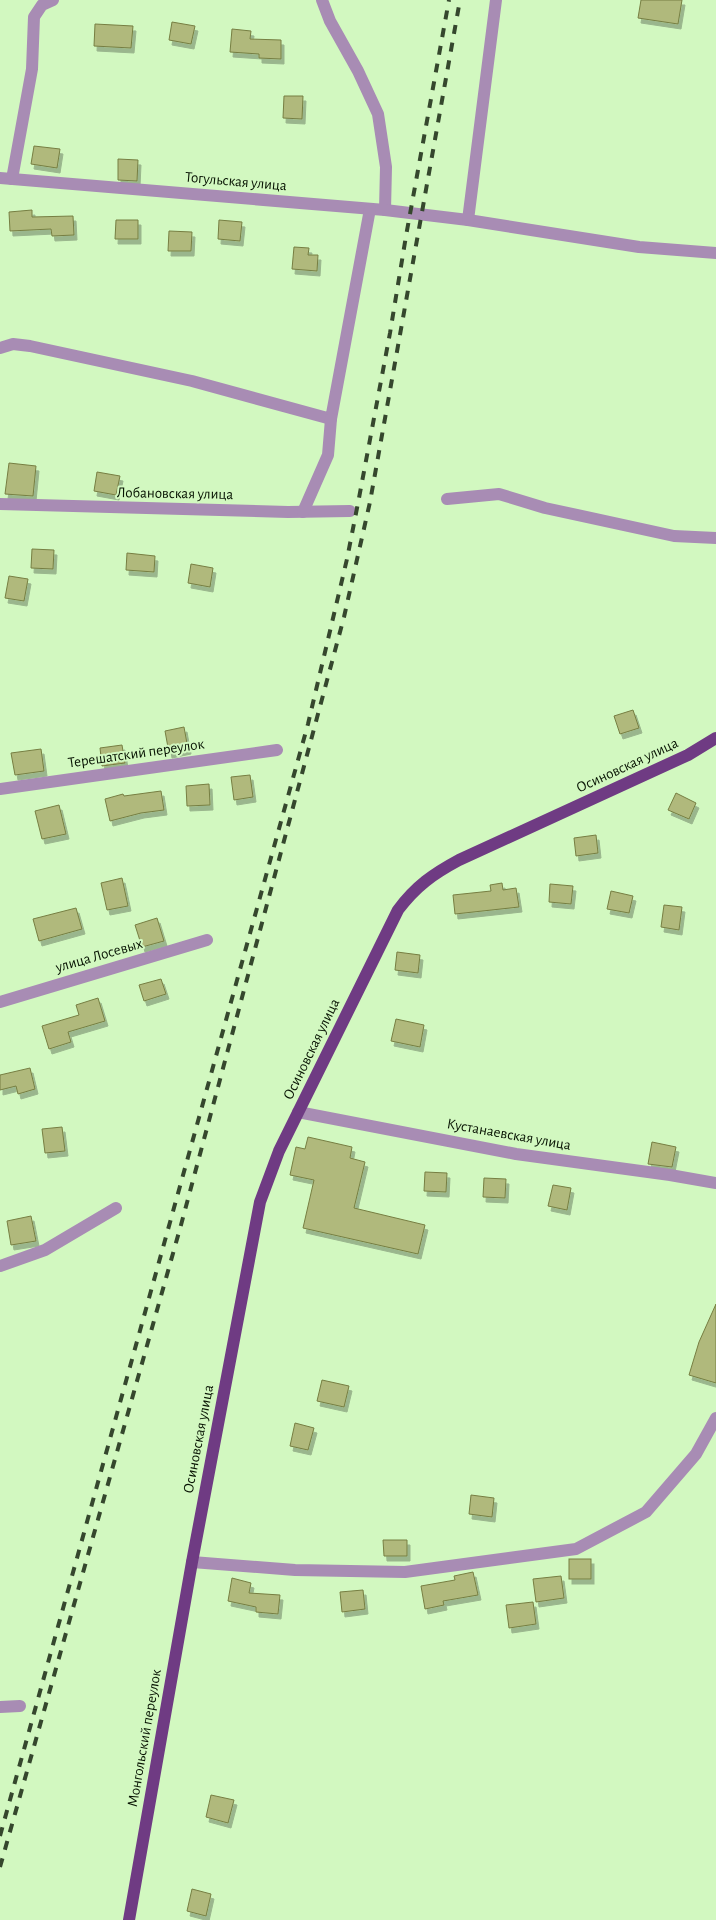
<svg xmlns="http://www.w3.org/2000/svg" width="716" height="1920" viewBox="0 0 716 1920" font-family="'Alegreya Sans',sans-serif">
  <defs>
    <filter id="shadow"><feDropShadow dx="3" dy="5" stdDeviation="0" flood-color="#0004"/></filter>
  </defs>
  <rect width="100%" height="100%" fill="#d2f8c0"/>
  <g fill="#b0b97b" stroke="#767e42" filter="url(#shadow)">
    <path d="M 641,0 L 682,0 L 678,24 L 638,18 Z"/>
    <path d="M 172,22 L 195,26 L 191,44 L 169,40 Z"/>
    <path d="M 95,24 L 133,26 L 131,48 L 94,46 Z"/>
    <path d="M 232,29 L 251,31 L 250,39 L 281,40 L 281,59 L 259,58 L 259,54 L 230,52 Z"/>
    <path d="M 284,96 L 303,96 L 302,119 L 283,118 Z"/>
    <path d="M 34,146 L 60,149 L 57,168 L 31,164 Z"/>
    <path d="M 118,159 L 138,160 L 137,181 L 118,180 Z"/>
    <path d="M 32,210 L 32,217 L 73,216 L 74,235 L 52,236 L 51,229 L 10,231 L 9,212 Z"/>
    <path d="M 116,220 L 138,220 L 138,239 L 115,239 Z"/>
    <path d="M 219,220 L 242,222 L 240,241 L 218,239 Z"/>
    <path d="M 169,231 L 192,232 L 191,251 L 168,251 Z"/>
    <path d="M 294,247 L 309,248 L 308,255 L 318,255 L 317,271 L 292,269 Z"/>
    <path d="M 9,463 L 36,466 L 33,496 L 5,494 Z"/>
    <path d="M 97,472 L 120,476 L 116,495 L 94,491 Z"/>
    <path d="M 32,549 L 54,550 L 53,569 L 31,568 Z"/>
    <path d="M 127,553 L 155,556 L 154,572 L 126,570 Z"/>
    <path d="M 191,564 L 213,568 L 210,587 L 188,583 Z"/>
    <path d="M 9,576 L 28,579 L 24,601 L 5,598 Z"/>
    <path d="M 633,710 L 639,728 L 620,734 L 614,716 Z"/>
    <path d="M 184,727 L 188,749 L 169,753 L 165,731 Z"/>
    <path d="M 122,745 L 125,763 L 102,766 L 100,748 Z"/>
    <path d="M 41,749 L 44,771 L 15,775 L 11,753 Z"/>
    <path d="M 250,775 L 253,797 L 234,800 L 231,777 Z"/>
    <path d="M 209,784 L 210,805 L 187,806 L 186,786 Z"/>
    <path d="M 161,791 L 164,810 L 141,813 L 110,821 L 105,799 L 123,794 L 124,796 Z"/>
    <path d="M 676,793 L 696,803 L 689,819 L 668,810 Z"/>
    <path d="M 59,805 L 66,834 L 42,839 L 35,811 Z"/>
    <path d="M 596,835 L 598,853 L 576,856 L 574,838 Z"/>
    <path d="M 122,878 L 128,906 L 107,910 L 101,883 Z"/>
    <path d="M 502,883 L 503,890 L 516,888 L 519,907 L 455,914 L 453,895 L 491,891 L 490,885 Z"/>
    <path d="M 550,884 L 573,886 L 571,904 L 549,902 Z"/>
    <path d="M 611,891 L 633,896 L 629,913 L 607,909 Z"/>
    <path d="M 664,905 L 682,907 L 679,930 L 661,927 Z"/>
    <path d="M 76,908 L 82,929 L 39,941 L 33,919 Z"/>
    <path d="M 157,918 L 164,941 L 142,947 L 135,925 Z"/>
    <path d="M 397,952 L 420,955 L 418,973 L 395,970 Z"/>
    <path d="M 161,979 L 166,994 L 144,1001 L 139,985 Z"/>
    <path d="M 98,998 L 105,1021 L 68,1032 L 71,1042 L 49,1049 L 42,1026 L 79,1015 L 76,1005 Z"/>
    <path d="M 396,1019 L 424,1025 L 420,1047 L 391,1041 Z"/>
    <path d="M 30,1068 L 35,1089 L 18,1094 L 16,1086 L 0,1090 L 0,1075 Z"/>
    <path d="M 62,1127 L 65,1151 L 45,1153 L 42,1129 Z"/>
    <path d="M 308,1137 L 352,1147 L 350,1158 L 365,1162 L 354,1208 L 425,1225 L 418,1254 L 303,1228 L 314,1180 L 290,1175 L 296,1147 L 305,1149 Z"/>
    <path d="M 652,1142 L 676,1147 L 672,1167 L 648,1164 Z"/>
    <path d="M 425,1172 L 447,1173 L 446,1192 L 424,1191 Z"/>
    <path d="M 484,1178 L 506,1179 L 505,1198 L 483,1197 Z"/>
    <path d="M 553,1185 L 571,1188 L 567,1210 L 548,1206 Z"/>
    <path d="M 31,1216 L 36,1241 L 11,1245 L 7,1221 Z"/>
    <path d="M 716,1304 L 716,1383 L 689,1375 L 699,1342 Z"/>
    <path d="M 322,1380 L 349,1386 L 344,1407 L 317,1401 Z"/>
    <path d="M 295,1423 L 314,1428 L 308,1450 L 290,1446 Z"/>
    <path d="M 471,1495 L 494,1498 L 492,1517 L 469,1514 Z"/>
    <path d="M 383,1540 L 407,1540 L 407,1556 L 384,1556 Z"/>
    <rect x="569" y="1559" width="22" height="20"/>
    <path d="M 473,1572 L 478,1595 L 443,1601 L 444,1605 L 425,1609 L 421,1586 L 455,1580 L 454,1576 Z"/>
    <path d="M 561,1576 L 564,1598 L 536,1602 L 533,1579 Z"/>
    <path d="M 232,1578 L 251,1583 L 249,1593 L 280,1595 L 278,1614 L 256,1612 L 256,1607 L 228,1601 Z"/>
    <path d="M 363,1590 L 365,1609 L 342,1612 L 340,1592 Z"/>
    <path d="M 533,1602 L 536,1624 L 509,1628 L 506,1605 Z"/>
    <path d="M 211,1795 L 234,1800 L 228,1823 L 206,1817 Z"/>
    <path d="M 192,1889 L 211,1894 L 206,1916 L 187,1911 Z"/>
  </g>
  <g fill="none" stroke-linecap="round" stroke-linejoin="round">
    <g stroke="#a88cb4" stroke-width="12">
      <path d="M 322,0 L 330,21 L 358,71 L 378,114 L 386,167 L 385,210"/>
      <path d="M 0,178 L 385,210 L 468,220 L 639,247 L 716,253"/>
      <path d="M 12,179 L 32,69 L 34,17 L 42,5 L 53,0"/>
      <path d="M 468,220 L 496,0"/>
      <path d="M 0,348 L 13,344 L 30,346 L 192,381 L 331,419 L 370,209"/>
      <path d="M 447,499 L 499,494 L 545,508 L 674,536 L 716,538"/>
      <path d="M 0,504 L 288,512 L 350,511"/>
      <path d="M 303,512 L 328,455 L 331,419"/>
      <path d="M 0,789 L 277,750"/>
      <path d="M 0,1002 L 207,940"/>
      <path d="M 298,1112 L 516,1154 L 670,1175 L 716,1183"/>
      <path d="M 0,1266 L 45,1250 L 116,1208"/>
      <path d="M 192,1562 L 295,1570 L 405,1572 L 576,1549 L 646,1512 L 696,1454 L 716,1418"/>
      <path d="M 0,1707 L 20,1706"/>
    </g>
    <path stroke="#6f3b83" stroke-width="12" d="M 129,1920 L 192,1562 L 260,1202 L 279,1151 L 398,910 C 416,886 433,874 459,860 L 688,755 L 716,738"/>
    <g stroke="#35472d" stroke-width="4" stroke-dasharray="9 9" stroke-linecap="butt">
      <path d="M 0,1836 L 308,724 L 347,559 L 359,498 L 390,333 L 406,236 L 449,0"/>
      <path d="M 0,1867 L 181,1225 L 344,617 L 370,502 L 460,0"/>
    </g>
  </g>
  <g text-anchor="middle" stroke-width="4" stroke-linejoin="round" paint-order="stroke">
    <g font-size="15" fill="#071302" stroke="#d2f8c0">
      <text transform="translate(236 181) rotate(5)" y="5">Тогульская улица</text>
      <text transform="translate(175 493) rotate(1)" y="5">Лобановская улица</text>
      <text transform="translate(136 753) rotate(-8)" y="5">Терешатский переулок</text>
      <text transform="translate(627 765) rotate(-25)" y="5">Осиновская улица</text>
      <text transform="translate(99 955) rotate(-16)" y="5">улица Лосевых</text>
      <text transform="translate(311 1049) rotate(-64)" y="5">Осиновская улица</text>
      <text transform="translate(509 1134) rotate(10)" y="5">Кустанаевская улица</text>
      <text transform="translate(198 1439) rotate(-79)" y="5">Осиновская улица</text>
      <text transform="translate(144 1738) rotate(-80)" y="5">Монгольский переулок</text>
    </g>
  </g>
</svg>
